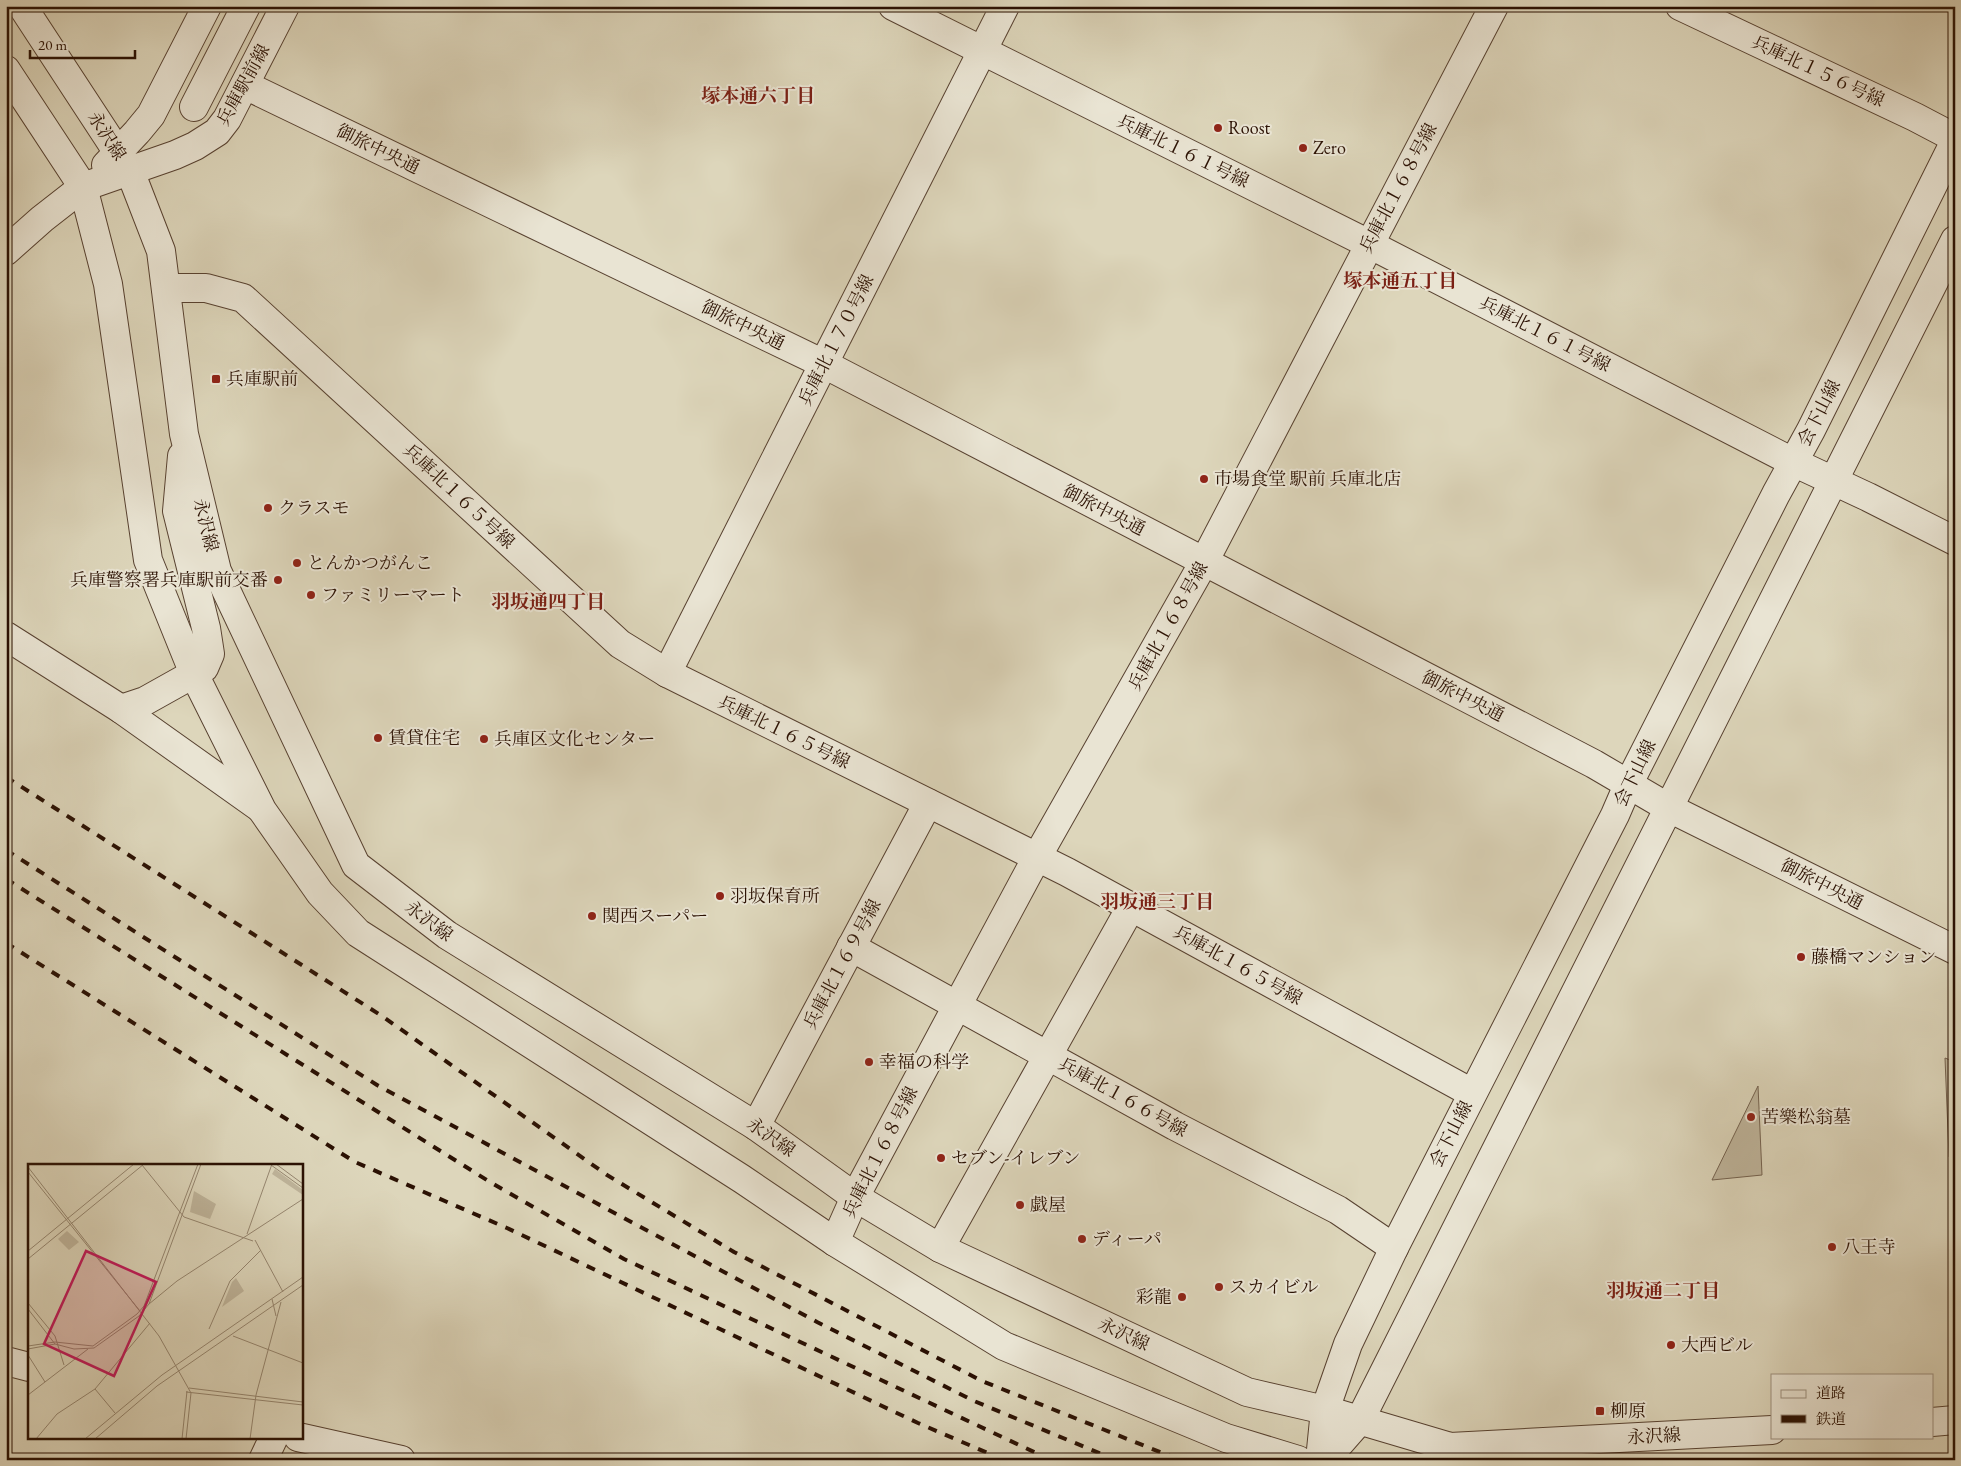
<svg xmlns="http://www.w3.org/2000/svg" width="1961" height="1466" viewBox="0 0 1961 1466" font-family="'EB Garamond','Noto Serif JP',serif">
  <rect width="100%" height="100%" fill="#ddd6bb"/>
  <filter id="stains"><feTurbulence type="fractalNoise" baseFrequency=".004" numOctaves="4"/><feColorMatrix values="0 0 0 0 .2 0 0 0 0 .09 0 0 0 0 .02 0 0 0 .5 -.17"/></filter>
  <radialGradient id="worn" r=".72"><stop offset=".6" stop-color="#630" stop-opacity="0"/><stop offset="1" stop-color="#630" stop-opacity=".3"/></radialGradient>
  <g fill="#bfb59c" stroke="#756350">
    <path d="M 1945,1058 L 1955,1062 L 1955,1157 L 1949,1157 Z"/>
    <path d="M 1758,1086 L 1762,1175 L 1712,1180 Z"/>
  </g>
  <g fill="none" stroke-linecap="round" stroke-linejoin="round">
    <g stroke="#584231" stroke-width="30">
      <path id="pedestrian" d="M 194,107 L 246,6"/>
    </g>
    <g stroke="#584231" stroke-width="30">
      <g id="minor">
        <path d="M 893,6 L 1369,244 L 1793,462 L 1868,497 L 1955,541"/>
        <path d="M 1680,6 L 1915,117 L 1955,138"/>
        <path d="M 245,85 L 824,364 L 1594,764 L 1669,808 L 1955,950"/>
        <path d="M 166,288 L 206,288 L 243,298 L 620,644 L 667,673 L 1067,872 L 1472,1093"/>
        <path d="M 667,673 L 1005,6"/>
        <path d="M 851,947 L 1175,1126 L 1338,1210 L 1394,1248"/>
        <path d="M 756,1126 L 928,803"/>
        <path d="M 835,1242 L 855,1197 L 957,1006 L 1037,857 L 1204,562 L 1494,6"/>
        <path d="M 940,1248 L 1131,907"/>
        <path d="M 263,1460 L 274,1437"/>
      </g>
    </g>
    <g stroke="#584231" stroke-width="30">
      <g id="tertiary">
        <path d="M 22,6 L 130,171 L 161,251 L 184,434 L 217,571 L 356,865 L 447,935 L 756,1126 L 855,1197 L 940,1248 L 1247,1392 L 1325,1410 L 1450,1447 L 1772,1430"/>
        <path d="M 6,70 L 83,187 L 108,284 L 148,560 L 194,674 L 262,810 L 320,893 L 358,933 L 742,1179 L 835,1242 L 1004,1346 L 1226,1438 L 1298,1460"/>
        <path d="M 106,165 L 137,132 L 151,115 L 207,6"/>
        <path d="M 6,251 L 42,219 L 83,187 L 175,155 L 195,146 L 217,132 L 227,119 L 285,6"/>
        <path d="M 6,636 L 121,709 L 259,807"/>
        <path d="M 121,709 L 145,701 L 204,668 L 210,654 L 206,628 L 177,511 L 182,456"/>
        <path d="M 6,1361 L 29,1367"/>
        <path d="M 1932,1422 L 1955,1420"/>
        <path d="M 298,1437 L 401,1460"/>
        <path d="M 1320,1460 L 1325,1410 L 1348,1344 L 1394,1248 L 1615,815 L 1628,785 L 1776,494 L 1811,430 L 1955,141"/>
        <path d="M 1325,1460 L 1360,1420 L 1955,240"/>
      </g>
    </g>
    <use href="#pedestrian" stroke="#e9e4d3" stroke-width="28"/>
    <use href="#minor" stroke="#e9e4d3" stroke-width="28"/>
    <use href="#tertiary" stroke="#e9e4d3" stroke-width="28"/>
    <g stroke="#2b1103" stroke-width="4" stroke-dasharray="9 9" stroke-linecap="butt">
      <path d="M 6,777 L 382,1016 L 607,1175 L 734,1252 L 982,1381 L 1180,1460"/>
      <path d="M 6,850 L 377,1085 L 817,1322 L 974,1401 L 1116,1460"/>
      <path d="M 6,879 L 490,1182 L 624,1259 L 1051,1460"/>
      <path d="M 6,943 L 355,1162 L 507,1228 L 918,1423 L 1004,1460"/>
    </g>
  </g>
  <g fill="#8f2418" stroke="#e9e4d3" stroke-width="2">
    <circle cx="1218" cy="128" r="5"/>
    <circle cx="1303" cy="148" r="5"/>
    <rect x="211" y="374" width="10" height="10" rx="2.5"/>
    <circle cx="1204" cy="479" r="5"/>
    <circle cx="268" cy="508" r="5"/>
    <circle cx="297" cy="563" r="5"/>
    <circle cx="278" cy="580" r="5"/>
    <circle cx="311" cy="595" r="5"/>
    <circle cx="378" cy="738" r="5"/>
    <circle cx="484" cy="739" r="5"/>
    <circle cx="720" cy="896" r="5"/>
    <circle cx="592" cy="916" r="5"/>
    <circle cx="1801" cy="957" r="5"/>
    <circle cx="869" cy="1062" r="5"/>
    <circle cx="1751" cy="1117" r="5"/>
    <circle cx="941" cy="1158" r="5"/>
    <circle cx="1020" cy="1205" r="5"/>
    <circle cx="1082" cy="1239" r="5"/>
    <circle cx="1832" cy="1247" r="5"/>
    <circle cx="1219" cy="1287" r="5"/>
    <circle cx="1182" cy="1297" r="5"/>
    <circle cx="1671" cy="1345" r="5"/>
    <rect x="1595" y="1406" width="10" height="10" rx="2.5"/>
  </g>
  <g text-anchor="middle" stroke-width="4" stroke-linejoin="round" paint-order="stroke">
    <g font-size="18" fill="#2b1103" stroke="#e9e4d3">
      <text transform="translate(1818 71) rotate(25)" y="6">兵庫北１５６号線</text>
      <text transform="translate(243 85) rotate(-61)" y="6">兵庫駅前線</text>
      <text transform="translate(107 136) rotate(57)" y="6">永沢線</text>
      <text transform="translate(378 149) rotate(26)" y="6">御旅中央通</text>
      <text transform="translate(1183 151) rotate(26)" y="6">兵庫北１６１号線</text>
      <text transform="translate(1398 188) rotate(-62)" y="6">兵庫北１６８号線</text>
      <text transform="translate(743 325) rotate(26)" y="6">御旅中央通</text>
      <text transform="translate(1545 334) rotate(27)" y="6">兵庫北１６１号線</text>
      <text transform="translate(836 340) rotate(-63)" y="6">兵庫北１７０号線</text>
      <text transform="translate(1819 413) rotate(-63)" y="6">会下山線</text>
      <text transform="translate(459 496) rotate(43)" y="6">兵庫北１６５号線</text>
      <text transform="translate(1104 510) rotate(27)" y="6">御旅中央通</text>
      <text transform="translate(206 525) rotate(76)" y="6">永沢線</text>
      <text transform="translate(1168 626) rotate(-61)" y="6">兵庫北１６８号線</text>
      <text transform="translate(1463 696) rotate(27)" y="6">御旅中央通</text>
      <text transform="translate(784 732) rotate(26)" y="6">兵庫北１６５号線</text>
      <text transform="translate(1635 773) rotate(-64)" y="6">会下山線</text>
      <text transform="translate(1822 884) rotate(27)" y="6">御旅中央通</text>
      <text transform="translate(429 921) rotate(37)" y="6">永沢線</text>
      <text transform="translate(842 964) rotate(-62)" y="6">兵庫北１６９号線</text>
      <text transform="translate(1238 965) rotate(29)" y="6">兵庫北１６５号線</text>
      <text transform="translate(1123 1097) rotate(29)" y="6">兵庫北１６６号線</text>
      <text transform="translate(1451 1134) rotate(-63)" y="6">会下山線</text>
      <text transform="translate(771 1137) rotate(35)" y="6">永沢線</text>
      <text transform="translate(880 1152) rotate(-63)" y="6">兵庫北１６８号線</text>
      <text transform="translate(1124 1334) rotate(25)" y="6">永沢線</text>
      <text transform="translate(1654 1436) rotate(-3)" y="6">永沢線</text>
    </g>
    <g font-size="18" fill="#2b1103" stroke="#e9e4d3" text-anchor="start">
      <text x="1228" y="134">Roost</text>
      <text x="1313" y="154">Zero</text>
      <text x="226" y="385">兵庫駅前</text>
      <text x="1214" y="485">市場食堂 駅前 兵庫北店</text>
      <text x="278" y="514">クラスモ</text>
      <text x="307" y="569">とんかつがんこ</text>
      <text x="268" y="586" text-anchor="end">兵庫警察署兵庫駅前交番</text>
      <text x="321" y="601">ファミリーマート</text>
      <text x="388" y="744">賃貸住宅</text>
      <text x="494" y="745">兵庫区文化センター</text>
      <text x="730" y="902">羽坂保育所</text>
      <text x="602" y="922">関西スーパー</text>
      <text x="1811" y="963">藤橋マンション</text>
      <text x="879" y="1068">幸福の科学</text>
      <text x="1761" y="1123">苦樂松翁墓</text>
      <text x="951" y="1164">セブン-イレブン</text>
      <text x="1030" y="1211">戯屋</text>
      <text x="1092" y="1245">ディーパ</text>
      <text x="1842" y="1253">八王寺</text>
      <text x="1229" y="1293">スカイビル</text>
      <text x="1172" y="1303" text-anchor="end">彩龍</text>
      <text x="1681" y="1351">大西ビル</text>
      <text x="1610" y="1417">柳原</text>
    </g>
    <g font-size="19" font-weight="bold" fill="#7a1f14" stroke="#e9e4d3">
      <text x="758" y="102">塚本通六丁目</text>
      <text x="1400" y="287">塚本通五丁目</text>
      <text x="548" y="608">羽坂通四丁目</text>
      <text x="1157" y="908">羽坂通三丁目</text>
      <text x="1663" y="1297">羽坂通二丁目</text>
    </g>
  </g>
  <g transform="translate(28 1164)">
    <rect width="275" height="275" fill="#ddd6bb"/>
    <path d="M 247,5 L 275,26 L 275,31 L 244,10 ZM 166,27 L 188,40 L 182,55 L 162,48 ZM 39,67 L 51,78 L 41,86 L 30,75 ZM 208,114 L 216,127 L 194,143 L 204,118 Z" fill="#bfb59c"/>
    <path fill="none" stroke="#968771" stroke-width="1" d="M 248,0 L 275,20M 114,1 L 156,53 L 225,77M 243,1 L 275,24M 0,3 L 131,172 L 163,229 L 158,275M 0,8 L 112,147M 219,70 L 244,0M 227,76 L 255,128M 0,87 L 106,0M 0,95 L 116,0M 244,135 L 248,152M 0,139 L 27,172 L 36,201M 121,140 L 149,117 L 275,35M 0,145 L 27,180M 181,165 L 202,117 L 233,86M 205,172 L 275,199M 0,182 L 27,178 L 65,182 L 109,150 L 116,142 L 170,0M 0,185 L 27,180 L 46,185 L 66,184 L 111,152 L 121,140 L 173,0M 0,191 L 17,218M 161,224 L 275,238M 67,225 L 122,159M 158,228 L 275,241M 0,231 L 60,185M 8,275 L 29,250 L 67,225 L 87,249M 57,275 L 134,211 L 275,113M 67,275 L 129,222 L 275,121M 154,275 L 159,227M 222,275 L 228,231 L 253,138"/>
    <path fill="#c2185b" fill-opacity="0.15" stroke="#c2185b" stroke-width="2.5" d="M 58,87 L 128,118 L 86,212 L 16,180 Z"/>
    <rect width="275" height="275" fill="none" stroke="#2b1103" stroke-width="2.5"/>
  </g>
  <rect width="1961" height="1466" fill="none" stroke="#ddd6bb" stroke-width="25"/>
  <rect x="8" y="8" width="1946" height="1451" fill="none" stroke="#2b1103" stroke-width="2.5"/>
  <rect x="12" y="12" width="1936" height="1441" fill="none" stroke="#2b1103"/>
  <rect x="1771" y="1374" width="162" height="65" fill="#e9e4d3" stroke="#9d9080"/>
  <rect x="1781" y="1390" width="25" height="8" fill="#e9e4d3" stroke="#9d9080"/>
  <text x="1816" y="1398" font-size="15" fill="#2b1103">道路</text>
  <rect x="1781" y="1415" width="25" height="8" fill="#2b1103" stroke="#9d9080"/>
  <text x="1816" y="1424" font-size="15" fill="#2b1103">鉄道</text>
  <path d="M30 50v8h105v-8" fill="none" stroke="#2b1103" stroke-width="2.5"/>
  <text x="38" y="50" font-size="15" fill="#2b1103" stroke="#e9e4d3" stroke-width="4" paint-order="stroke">20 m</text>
  <rect width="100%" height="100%" filter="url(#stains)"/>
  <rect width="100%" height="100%" fill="url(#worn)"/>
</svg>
